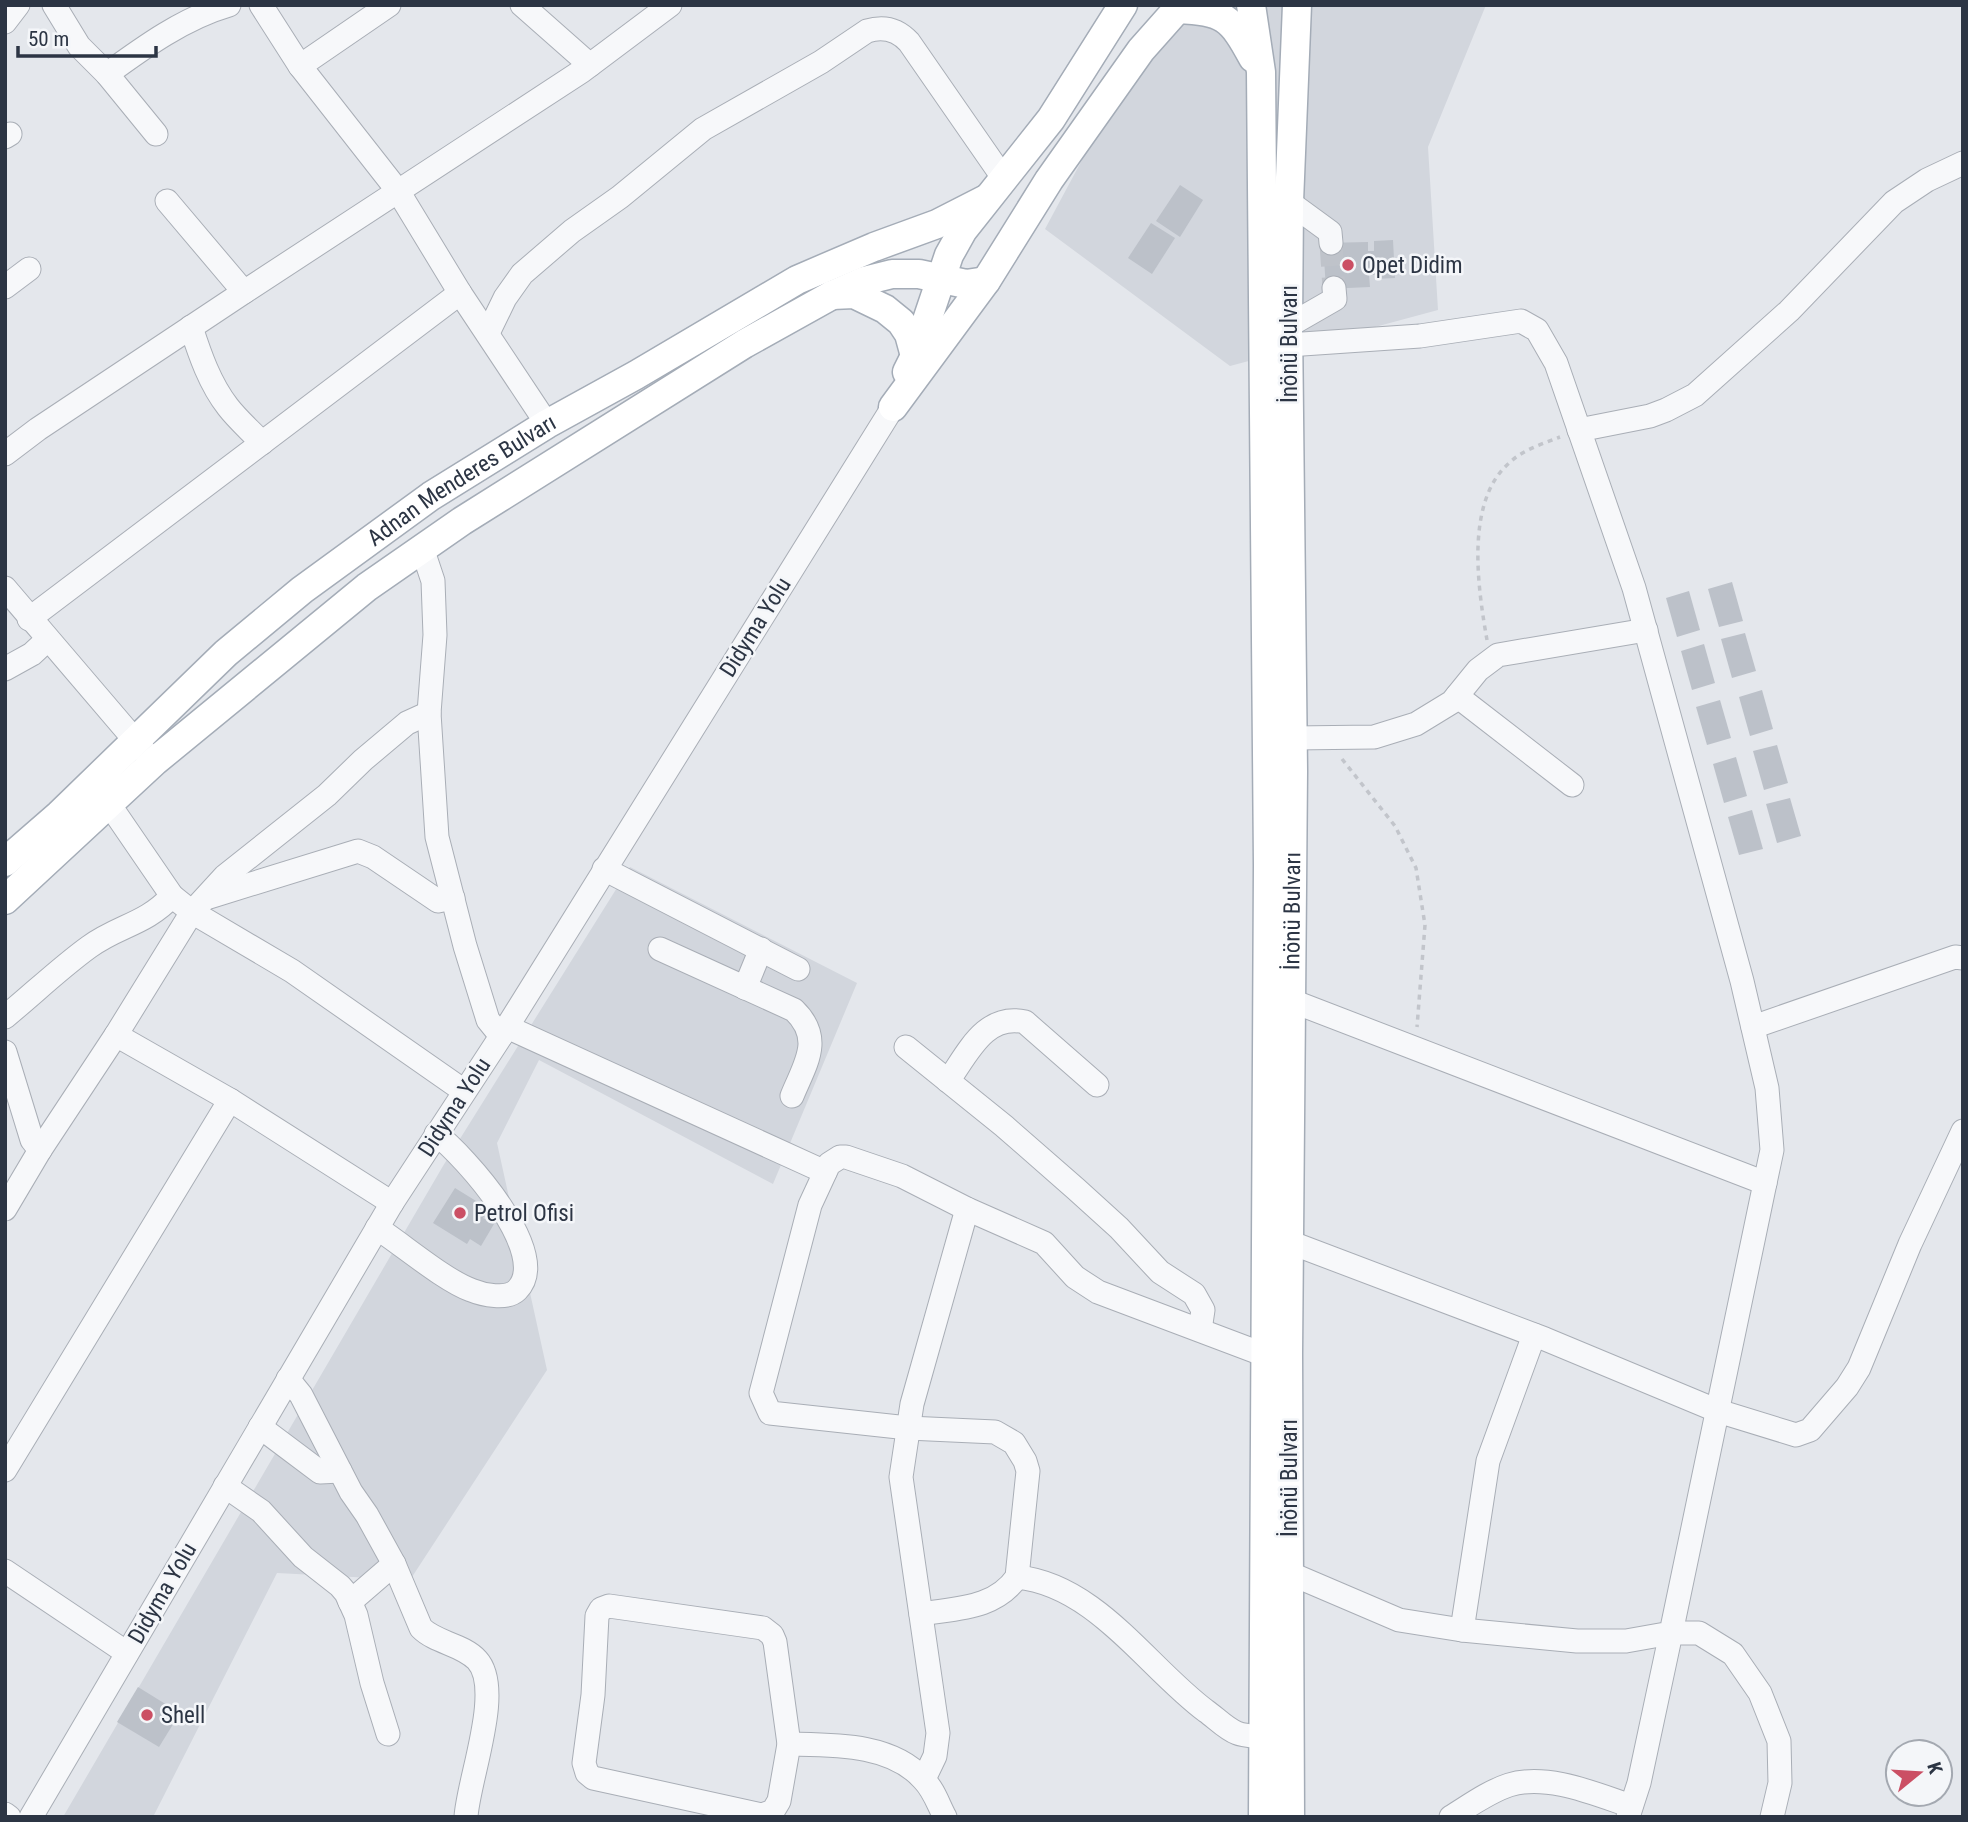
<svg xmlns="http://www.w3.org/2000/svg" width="1968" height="1822" viewBox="0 0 1968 1822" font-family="'Roboto Condensed',sans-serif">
  <rect width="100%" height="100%" fill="#e4e7ec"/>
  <g fill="#d2d6dd">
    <path d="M 1185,5 L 1486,5 L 1428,147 L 1438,310 L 1230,366 L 1045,229 L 1141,50 Z"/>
    <path d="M 630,867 L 857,983 L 773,1184 L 539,1060 L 497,1143 L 547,1370 L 410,1580 L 277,1573 L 153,1817 L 63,1817 L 443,1166 Z"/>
  </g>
  <g fill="#bcc1c9">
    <path d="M 1180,185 L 1203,200 L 1180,237 L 1156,221 Z"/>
    <path d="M 1151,223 L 1175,238 L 1152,274 L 1128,258 Z"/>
    <path d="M 1393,240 L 1395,278 L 1375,279 L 1375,275 L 1369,275 L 1370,287 L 1326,289 L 1323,243 L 1368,242 L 1368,251 L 1374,251 L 1374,241 Z"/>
    <path d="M 1732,582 L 1743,621 L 1719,627 L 1708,589 Z"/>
    <path d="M 1689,591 L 1700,630 L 1677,637 L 1666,598 Z"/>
    <path d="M 1745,633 L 1756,671 L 1732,678 L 1721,639 Z"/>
    <path d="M 1704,644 L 1715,683 L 1692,690 L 1681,651 Z"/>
    <path d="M 1762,690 L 1773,729 L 1750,736 L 1739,697 Z"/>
    <path d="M 1720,700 L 1731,738 L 1707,745 L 1696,707 Z"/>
    <path d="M 1777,745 L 1788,783 L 1764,790 L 1753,751 Z"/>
    <path d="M 1736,757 L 1747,796 L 1724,803 L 1713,764 Z"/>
    <path d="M 1790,798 L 1801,836 L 1777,843 L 1766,804 Z"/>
    <path d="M 1752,810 L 1763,849 L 1739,855 L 1728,817 Z"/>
    <path d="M 455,1188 L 489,1209 L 483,1218 L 494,1224 L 481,1246 L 470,1239 L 467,1244 L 433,1223 Z"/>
    <path d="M 138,1687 L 180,1713 L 159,1747 L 117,1722 Z"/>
  </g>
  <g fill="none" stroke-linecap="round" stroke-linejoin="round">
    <path stroke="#bfc3ca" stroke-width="23" stroke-dasharray="23 11" stroke-linecap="butt" d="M 1331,243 L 1334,288"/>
    <g stroke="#a9aeb6" stroke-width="25">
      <g id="minor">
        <path d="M 54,5 L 79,46 L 107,74 L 156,134"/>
        <path d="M 261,5 L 300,66 L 398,191 L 460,293 L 547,424"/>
        <path d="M 522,5 L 590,65"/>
        <path d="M 5,22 L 18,5"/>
        <path d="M 300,66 L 389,5"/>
        <path d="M 107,74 C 144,47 184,18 229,5"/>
        <path d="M 5,137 L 10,134"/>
        <path d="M 167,201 L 244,292"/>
        <path d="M 1289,202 L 1330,232 L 1331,243"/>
        <path d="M 5,287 L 29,269"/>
        <path d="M 1288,326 L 1335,299 L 1334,288"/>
        <path d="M 191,327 C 200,355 210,384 228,407 C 238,420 251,431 262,443"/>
        <path d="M 488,333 L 505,298 L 522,274 L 572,231 L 620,197 L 703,129 L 821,62 L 867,31 C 883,26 897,29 909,42 L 1004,179"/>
        <path d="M 1288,345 L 1420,336 L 1521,321 L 1537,330 L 1556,363 L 1634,588 L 1742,981 L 1767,1088 L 1772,1150 L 1765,1183"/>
        <path d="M 1579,430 L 1650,416 L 1666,410 L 1695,395 L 1789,311 L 1894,202 L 1927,180 L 1963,163"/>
        <path d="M 5,454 L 38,429 L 244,292 L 582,71 L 670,5"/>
        <path d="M 422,548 L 433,581 L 435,635 L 429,713 L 437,837 L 465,946 L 488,1020 L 501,1036"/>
        <path d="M 5,588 L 145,752"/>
        <path d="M 29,619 L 460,293"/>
        <path d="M 5,669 L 32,654 L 47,640"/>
        <path d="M 1457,696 L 1572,785"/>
        <path d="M 1293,738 L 1374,737 L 1416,724 L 1452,702 L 1478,670 L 1498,655 L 1646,630"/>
        <path d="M 109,804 L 172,896 L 192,912 L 292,971 L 464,1091"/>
        <path d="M 604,869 L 798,969"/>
        <path d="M 206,898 L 358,851 L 373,857 L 438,901 L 453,898"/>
        <path d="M 660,949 L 794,1010 C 824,1039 805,1064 792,1096"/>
        <path d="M 745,988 L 761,949"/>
        <path d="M 5,1017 C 33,994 60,968 89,947 C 119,925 145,925 172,896"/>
        <path d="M 507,1027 L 825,1172"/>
        <path d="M 1753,1027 L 1955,957 L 1963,958"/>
        <path d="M 116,1035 L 230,1100 L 392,1203"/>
        <path d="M 906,1047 L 1004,1126 L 1076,1189 L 1119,1228 L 1160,1272 L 1194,1294 L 1203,1310 L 1200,1330"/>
        <path d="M 5,1052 L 32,1140 L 40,1150"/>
        <path d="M 948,1081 C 968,1053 985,1013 1025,1022 L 1097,1085"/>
        <path d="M 5,1209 L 40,1150 L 116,1035 L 192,912 L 225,876 L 327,795 L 363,760 L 407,723 L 429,713"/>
        <path d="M 377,1228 C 403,1245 444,1280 471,1290 C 483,1295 507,1300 517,1290 C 553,1254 464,1155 436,1134"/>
        <path d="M 1289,1242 L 1545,1339 L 1718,1411 L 1796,1435 L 1810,1430 L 1847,1387 L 1859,1368 L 1910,1244 L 1963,1131"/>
        <path d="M 288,1379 L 301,1395 L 351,1492 L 367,1515 L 394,1564 L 421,1628 C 436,1643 462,1644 477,1660 C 504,1689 468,1780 466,1817"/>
        <path d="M 260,1427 L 320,1472 L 340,1471"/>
        <path d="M 5,1470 L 230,1100"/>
        <path d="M 225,1486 L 261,1511 L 303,1557 L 340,1586 L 346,1593 L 356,1615 L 372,1683 L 388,1734"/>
        <path d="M 5,1571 L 127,1653"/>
        <path d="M 1289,1573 L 1399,1620 L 1462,1630 L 1577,1641 L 1626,1641 L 1671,1633 L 1765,1183 L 1292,1001"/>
        <path d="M 1017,1577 C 1096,1585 1147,1667 1206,1711 C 1215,1717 1226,1729 1237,1733 C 1244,1736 1255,1736 1263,1737"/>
        <path d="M 350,1602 L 394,1564"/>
        <path d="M 609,1606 L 763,1628 L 772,1635 L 775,1642 L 789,1744 L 779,1801 L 773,1811 L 762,1815 L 593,1778 L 587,1773 L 584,1763 L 593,1695 L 597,1616 L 601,1609 Z"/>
        <path d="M 921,1614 C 957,1608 995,1609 1017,1577 L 1028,1471 L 1025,1461 L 1014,1443 L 995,1432 L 908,1428 L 770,1413 L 761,1393 L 810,1205 L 829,1164 L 840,1157 L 846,1157 L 902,1176 L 967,1209 L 1044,1243 L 1075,1277 L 1098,1292 L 1265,1355"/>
        <path d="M 1462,1630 L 1488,1461 L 1534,1335"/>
        <path d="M 789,1744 C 833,1745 891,1743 923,1779 C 934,1790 938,1804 945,1817"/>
        <path d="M 924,1779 L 935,1756 L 938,1733 L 901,1477 L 912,1404 L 967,1209"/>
        <path d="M 5,1814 L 9,1817"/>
        <path d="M 31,1817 L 392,1203 L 507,1027 L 893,407"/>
        <path d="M 1451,1817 C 1469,1806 1488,1792 1509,1785 C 1547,1773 1595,1794 1631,1806"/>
        <path d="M 1628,1817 L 1639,1783 L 1671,1633 L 1699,1633 L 1733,1654 L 1760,1693 L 1779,1741 L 1780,1783 L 1772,1817"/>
      </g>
    </g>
    <g stroke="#a4acb7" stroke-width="31">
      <g id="major">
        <path d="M 1251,5 L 1261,72 L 1268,865 L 1263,1817"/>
        <path d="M 1177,9 C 1224,11 1231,17 1253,58"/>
        <path d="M 832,295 L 854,294 L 885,309 L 901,322 L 909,334 L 915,356"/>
        <path d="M 907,372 L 915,356 L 949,255 L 963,230 L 1051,119 L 1123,5"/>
        <path d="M 893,407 L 986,281 L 1049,180 L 1141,50 L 1181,5"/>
        <path id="s1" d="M 5,862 L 59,815 L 226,653 L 302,590 L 431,496 L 547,424 L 636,375 L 797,280 L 874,247 L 937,224 L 986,199"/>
        <path d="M 5,900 L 155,761 L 367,587 L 462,521 L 744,344 L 832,295 L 864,281 L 892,274 L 919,274 L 966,284 L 986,281"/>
        <path id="s2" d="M 1290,1817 L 1288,1354 L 1293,771 L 1288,326 L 1289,202 L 1297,5"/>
      </g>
    </g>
    <g stroke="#c2c5cb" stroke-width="3.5" stroke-dasharray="5 5" stroke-linecap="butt">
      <path d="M 1487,640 C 1478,589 1465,503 1508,464 C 1522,450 1542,444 1560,437"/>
      <path d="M 1342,759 L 1395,826 L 1416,868 L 1425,925 L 1417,1027"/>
    </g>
    <use href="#minor" stroke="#f7f8fa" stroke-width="23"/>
    <use href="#major" stroke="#fff" stroke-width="28"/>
  </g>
  <g fill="#cb4f64" stroke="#f4f6f9" stroke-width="2.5">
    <circle cx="1348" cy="265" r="7"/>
    <circle cx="460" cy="1213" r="7"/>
    <circle cx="147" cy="1715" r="7"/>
  </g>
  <g text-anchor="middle" stroke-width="5" stroke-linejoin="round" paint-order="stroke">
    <g font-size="23" fill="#2c3544" stroke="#f4f6f9" text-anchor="start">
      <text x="1362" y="273">Opet Didim</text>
      <text x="474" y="1221">Petrol Ofisi</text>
      <text x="161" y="1723">Shell</text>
    </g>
    <g font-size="23" fill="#2c3544" stroke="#f4f6f9">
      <text transform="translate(1289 344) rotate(-90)" y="8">İnönü Bulvarı</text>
      <text dy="8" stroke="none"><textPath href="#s1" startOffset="597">Adnan Menderes Bulvarı</textPath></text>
      <text transform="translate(755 627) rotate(-58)" y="8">Didyma Yolu</text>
      <text dy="8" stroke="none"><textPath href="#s2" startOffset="906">İnönü Bulvarı</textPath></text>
      <text transform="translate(454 1107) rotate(-57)" y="8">Didyma Yolu</text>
      <text transform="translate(1289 1478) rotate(-90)" y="8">İnönü Bulvarı</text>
      <text transform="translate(162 1593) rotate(-60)" y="8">Didyma Yolu</text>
    </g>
  </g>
  <rect width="1968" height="1822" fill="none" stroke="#2c3544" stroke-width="14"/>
  <g transform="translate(1919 1773) rotate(72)"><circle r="33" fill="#f4f6f9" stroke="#a4a9b1" stroke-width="2"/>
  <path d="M0-5L12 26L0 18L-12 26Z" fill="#cb4f64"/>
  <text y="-10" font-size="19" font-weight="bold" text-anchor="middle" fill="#2c3544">K</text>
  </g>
  <path d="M18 46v10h138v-10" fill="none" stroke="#2c3544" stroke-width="3.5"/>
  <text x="28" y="46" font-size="21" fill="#2c3544" stroke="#f4f6f9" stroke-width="5" paint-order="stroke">50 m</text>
</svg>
